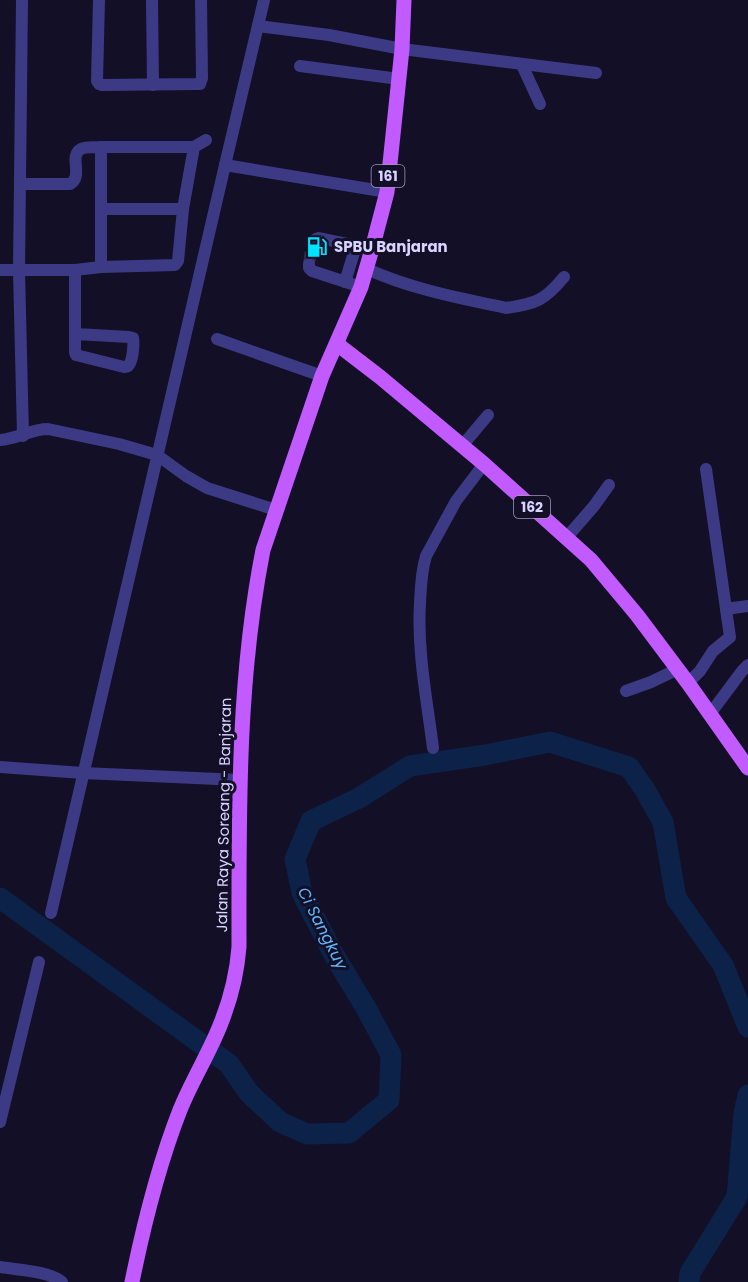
<svg xmlns="http://www.w3.org/2000/svg" width="748" height="1282" viewBox="0 0 748 1282" font-family="Poppins,sans-serif">
  <rect width="100%" height="100%" fill="#130f26"/>
  <g fill="none" stroke-linecap="round" stroke-linejoin="round">
    <g stroke="#0c2248" stroke-width="21">
      <path d="M 0,898 L 229,1064 L 249,1093 L 280,1122 L 307,1134 L 349,1133 L 389,1100 L 391,1055 L 366,1008 L 334,955 L 302,893 L 295,859 L 311,821 L 359,798 L 410,766 L 485,755 L 550,742 L 629,767 L 645,790 L 663,822 L 676,898 L 723,965 L 748,1027"/>
      <path d="M 689,1282 L 690,1273 L 737,1197 L 744,1113 L 748,1095"/>
    </g>
    <path stroke="#312d47" stroke-width="12" stroke-dasharray="12 6" stroke-linecap="butt" d="M 309,264 L 312,243"/>
    <g stroke="#3d3a85" stroke-width="12">
      <path d="M 22,0 L 19,271 L 23,436"/>
      <path d="M 99,0 L 97,81 L 99,84 L 102,85 L 197,84 L 200,84 L 202,78 L 201,0"/>
      <path d="M 152,0 L 153,85"/>
      <path d="M 258,26 L 329,35 L 402,49 L 596,73"/>
      <path d="M 522,65 L 540,104"/>
      <path d="M 300,66 L 399,79"/>
      <path d="M 194,147 L 101,147 L 101,267 L 175,265 L 178,261 L 183,209 L 194,147 L 206,140"/>
      <path d="M 225,165 L 387,192"/>
      <path d="M 20,184 L 70,184 C 84,176 68,156 81,149 C 86,146 95,148 101,147"/>
      <path d="M 101,209 L 183,209"/>
      <path d="M 312,243 L 316,239 L 319,238 L 372,249"/>
      <path d="M 309,264 L 309,268 L 312,271 L 361,287"/>
      <path d="M 367,269 C 411,289 459,298 506,308 C 536,304 545,300 564,277"/>
      <path d="M 0,270 L 75,270 L 75,352 L 76,355 L 124,367 C 125,367 127,367 128,366 C 133,362 134,343 133,338 L 129,337 L 76,334"/>
      <path d="M 75,270 L 101,267"/>
      <path d="M 345,282 L 356,246"/>
      <path d="M 217,339 L 322,376"/>
      <path d="M 0,440 C 17,439 31,429 48,429 L 119,444 L 157,455 L 186,476 L 207,488 L 276,510"/>
      <path d="M 462,446 L 488,415"/>
      <path d="M 567,537 L 594,506 L 609,485"/>
      <path d="M 726,609 L 748,606"/>
      <path d="M 688,683 L 700,671 L 713,651 L 730,637 L 706,469"/>
      <path d="M 626,691 L 651,682 L 678,669"/>
      <path d="M 710,714 L 742,671 L 748,665"/>
      <path d="M 433,748 C 427,700 417,651 420,603 C 421,587 421,572 426,556 L 456,501 L 484,464"/>
      <path d="M 0,767 L 83,773 L 240,780"/>
      <path d="M 51,913 L 225,165 L 264,0"/>
      <path d="M 0,1122 L 39,962"/>
      <path d="M 0,1267 C 17,1270 50,1271 62,1282"/>
    </g>
    <g stroke="#c25bff" stroke-width="15">
      <path d="M 337,344 L 380,377 L 484,464 L 591,560 L 637,615 L 688,683 L 748,768"/>
      <path d="M 132,1282 C 144,1223 158,1166 180,1110 C 192,1080 210,1052 221,1023 C 231,998 237,973 239,947 C 239,815 237,681 263,550 L 322,376 L 361,287 L 372,249 L 387,192 L 402,49 L 404,0"/>
    </g>
  </g>
  <defs>
    <g id="fuel-bare" transform="scale(1.62)"><path d="M-5.5-6h7V0h2V4h1.3V-2.5L3-4.5l.8-.8L6-3V5H2.5V1h-1V6h-7ZM-4.2-4.7v3.2H.2V-4.7Z" fill="#00e5ff" stroke="#130f26" stroke-width="2.5" paint-order="stroke"/></g>
  </defs>
  <g fill-rule="evenodd">
    <use href="#fuel-bare" x="317" y="247"/>
  </g>
  <g text-anchor="middle" stroke-width="6" stroke-linejoin="round" paint-order="stroke">
    <g fill="#130f26" stroke="#9e99be" stroke-width="1.5">
      <rect x="371.5" y="165" width="33" height="22" rx="4.5"/>
      <rect x="514" y="496" width="36" height="22" rx="4.5"/>
    </g>
    <g font-size="14" font-weight="bold" fill="#d9d4ff">
      <text x="388" y="181">161</text>
      <text x="532" y="512">162</text>
    </g>
    <g font-size="15" font-weight="bold" fill="#d9d4ff" stroke="#130f26" text-anchor="start">
      <text x="334" y="252">SPBU Banjaran</text>
    </g>
    <g font-size="15" fill="#d9d4ff" stroke="#130f26">
      <text transform="translate(224 815) rotate(-89)" y="5">Jalan Raya Soreang - Banjaran</text>
    </g>
    <g font-size="16" font-style="italic" fill="#62b6ff" stroke="#130f26">
      <text transform="translate(323 928) rotate(63)" y="6">Ci Sangkuy</text>
    </g>
  </g>
</svg>
